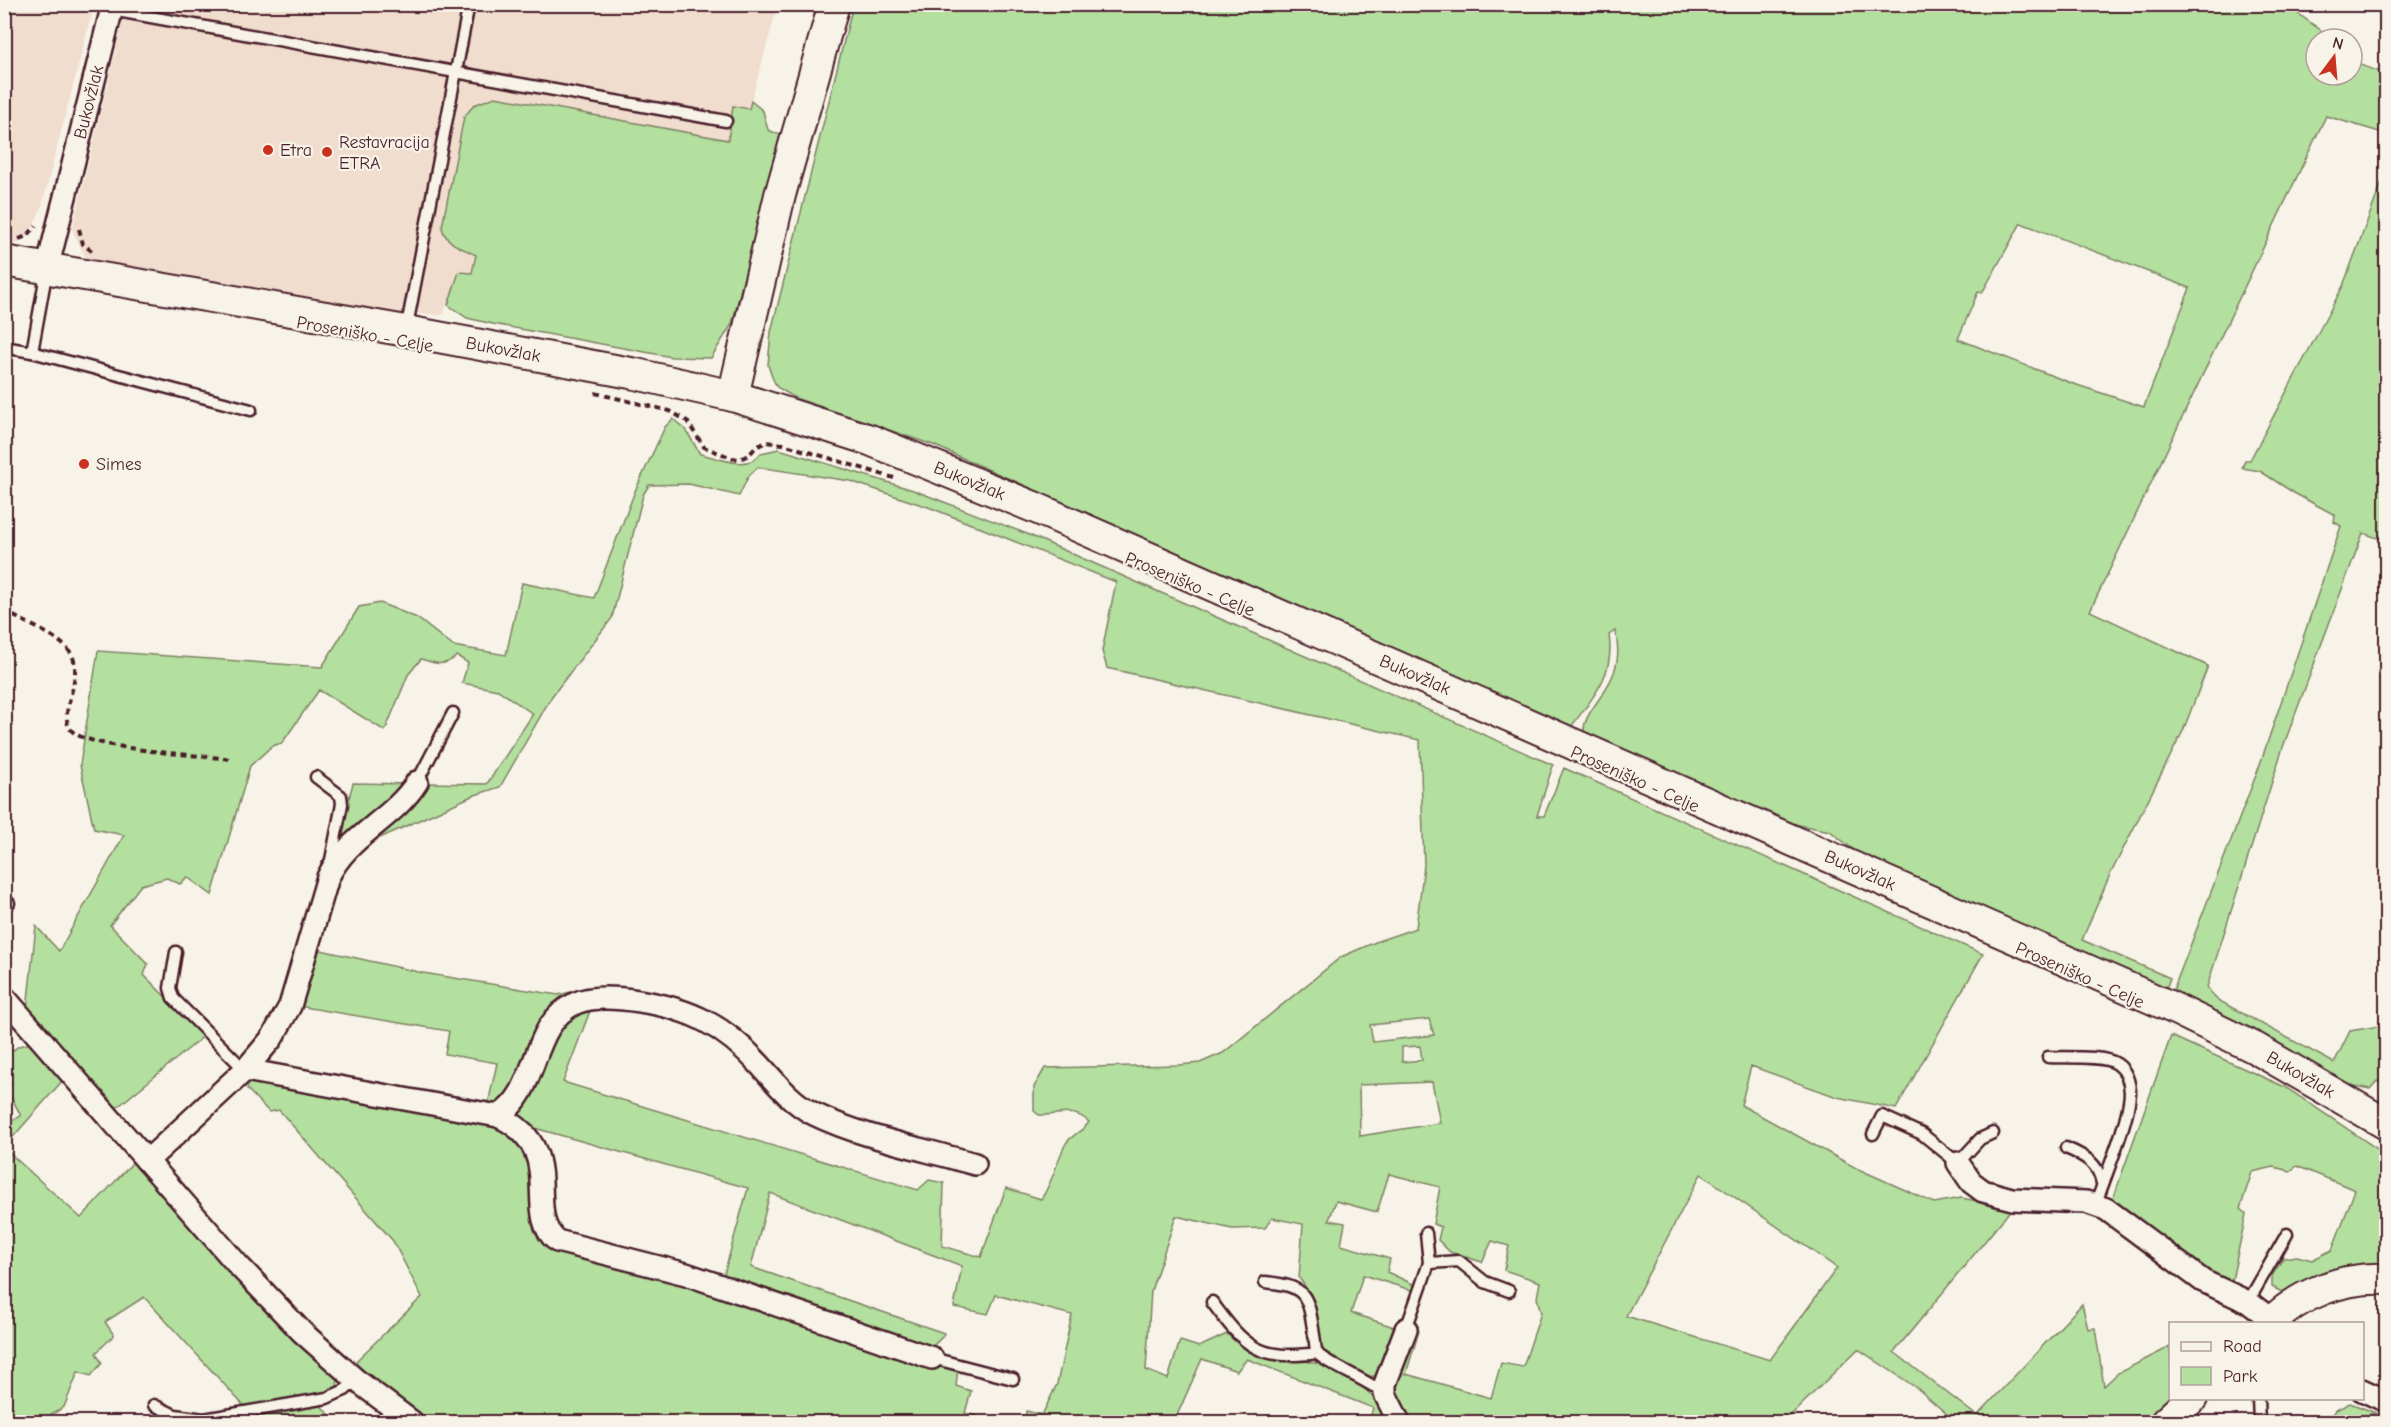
<svg xmlns="http://www.w3.org/2000/svg" width="2391" height="1427" viewBox="0 0 2391 1427" font-family="'Comic Neue',sans-serif">
  <rect width="100%" height="100%" fill="#f7f3e8"/>
  <filter id="ink" filterUnits="userSpaceOnUse"><feTurbulence type="fractalNoise" baseFrequency=".0167" numOctaves="2"/><feDisplacementMap in="SourceGraphic" scale="12" xChannelSelector="R" yChannelSelector="G"/><feConvolveMatrix kernelMatrix="1 2 1 2 8 2 1 2 1" color-interpolation-filters="sRGB"/></filter>
  <g filter="url(#ink)">
    <g fill="#f0ddce">
      <path d="M 5,5 L 94,5 L 41,209 L 29,235 L 20,242 L 5,247 Z"/>
      <path d="M 127,5 L 778,5 L 749,109 L 733,107 L 728,140 L 495,97 L 486,99 L 469,251 L 476,255 L 472,274 L 459,272 L 443,315 L 364,311 L 95,266 L 86,258 L 72,230 Z"/>
    </g>
    <g fill="#b3e09e" stroke="#7e8064" stroke-width="1.5" fill-rule="evenodd">
      <path d="M 2278,4 L 2297,13 L 2333,39 L 2316,39 L 2316,75 L 2352,75 L 2352,62 L 2386,74 L 2386,134 L 2326,116 L 2090,611 L 2208,666 L 2183,731 L 2109,877 L 2082,940 L 2170,978 L 2166,989 L 1864,858 L 1830,831 L 1783,822 L 1584,735 C 1580,705 1630,686 1615,631 L 1609,635 C 1615,675 1593,697 1571,727 L 933,445 L 795,398 L 777,387 L 772,377 L 768,365 L 771,332 L 853,5 ZM 2021,223 L 2190,288 L 2144,407 L 2071,383 L 1958,339 L 1978,292 L 1982,293 Z"/>
      <path d="M 495,97 L 728,140 L 733,106 L 749,109 L 751,101 L 763,111 L 768,130 L 780,135 L 732,324 L 711,358 L 672,357 L 493,324 L 467,318 L 448,305 L 459,272 L 472,273 L 476,255 C 463,248 445,244 442,227 L 464,117 L 474,105 Z"/>
      <path d="M 2386,171 L 2386,541 L 2363,533 L 2283,747 L 2207,987 L 2216,999 L 2334,1063 L 2350,1031 L 2386,1025 L 2386,1098 L 2380,1095 L 2385,1085 L 2377,1081 L 2370,1089 L 2345,1084 L 2176,996 L 2174,988 L 2258,770 L 2341,526 L 2334,522 L 2335,515 L 2294,493 L 2260,471 L 2242,468 L 2245,460 L 2250,460 L 2343,286 Z"/>
      <path d="M 673,419 L 686,430 L 700,454 C 720,458 748,472 761,453 L 779,449 L 913,490 L 1027,534 L 1553,765 L 1537,816 L 1544,816 L 1564,768 L 1983,954 L 1896,1109 L 1837,1097 L 1751,1066 L 1741,1105 L 1856,1168 L 1934,1203 L 1961,1198 L 2013,1207 L 1894,1352 L 1977,1416 L 2082,1304 L 2088,1329 L 2095,1328 L 2104,1386 L 2118,1373 L 2170,1347 L 2173,1399 L 2149,1422 L 1956,1422 L 1918,1389 L 1858,1349 L 1784,1422 L 1404,1422 L 1390,1392 L 1411,1329 L 1419,1331 L 1406,1374 L 1491,1398 L 1501,1363 L 1523,1367 L 1541,1313 L 1537,1298 L 1540,1282 L 1504,1270 L 1509,1246 L 1492,1241 L 1482,1262 L 1450,1252 L 1438,1240 L 1441,1227 L 1433,1224 L 1440,1187 L 1389,1174 L 1377,1212 L 1336,1201 L 1329,1220 L 1345,1223 L 1341,1245 L 1390,1259 L 1387,1272 L 1415,1285 L 1414,1291 L 1363,1275 L 1351,1313 L 1400,1329 L 1382,1375 C 1372,1378 1365,1375 1356,1371 C 1346,1366 1329,1363 1324,1352 C 1311,1328 1321,1304 1299,1278 L 1303,1224 L 1272,1218 L 1265,1228 L 1232,1229 L 1176,1216 L 1151,1291 L 1146,1370 L 1168,1379 L 1180,1341 L 1199,1347 L 1227,1334 C 1259,1366 1289,1354 1327,1366 C 1357,1376 1375,1398 1393,1422 L 1369,1422 L 1373,1408 L 1247,1359 L 1237,1371 L 1202,1359 L 1174,1422 L 1025,1422 L 1026,1411 L 1042,1415 L 1057,1384 L 1072,1315 L 996,1295 L 988,1314 L 954,1307 L 962,1266 L 770,1193 L 751,1267 L 944,1333 L 943,1336 L 927,1352 L 722,1281 L 748,1188 L 524,1125 L 512,1115 L 548,1034 L 593,1003 L 563,1082 L 918,1190 L 929,1180 L 944,1183 L 942,1246 L 981,1257 L 1006,1188 L 1041,1199 C 1053,1182 1056,1163 1065,1145 C 1069,1136 1083,1132 1089,1122 C 1073,1107 1059,1116 1039,1115 L 1034,1111 L 1034,1087 L 1045,1068 L 1179,1065 L 1200,1063 L 1223,1053 L 1341,957 L 1378,941 L 1416,928 L 1424,865 L 1420,740 L 1107,668 L 1102,651 L 1116,582 L 931,508 L 850,481 L 758,467 L 748,477 L 739,496 L 689,484 L 649,485 L 643,495 L 612,618 L 552,696 L 500,787 L 472,796 L 360,847 L 424,783 L 487,784 L 533,714 L 498,690 L 462,683 L 468,663 L 457,656 C 444,667 436,664 421,659 L 408,675 L 385,731 L 319,690 L 282,743 L 272,746 L 250,766 L 212,895 L 187,877 L 180,884 L 167,878 L 141,885 L 110,925 L 148,964 L 144,975 L 204,1036 L 115,1109 L 27,1009 L 36,926 L 59,951 L 124,835 L 94,829 L 80,765 L 98,651 L 322,667 L 359,607 L 380,603 L 417,618 L 453,646 L 506,655 L 522,583 L 594,598 L 635,491 L 665,427 ZM 1429,1019 L 1434,1035 L 1373,1042 L 1370,1025 ZM 1420,1046 L 1422,1060 L 1402,1062 L 1402,1047 ZM 1432,1082 L 1440,1123 L 1360,1136 L 1359,1085 ZM 1701,1174 L 1837,1268 L 1770,1360 L 1626,1316 Z"/>
      <path d="M 353,783 L 409,784 L 344,838 L 341,828 Z"/>
      <path d="M 312,948 L 423,973 L 558,995 L 571,992 L 572,1000 L 516,1097 L 487,1109 L 497,1063 L 445,1054 L 449,1031 L 297,1006 Z"/>
      <path d="M 2171,1036 L 2285,1087 L 2386,1155 L 2386,1266 L 2284,1293 L 2272,1287 L 2272,1276 L 2283,1258 L 2297,1256 L 2312,1260 L 2332,1250 L 2355,1190 L 2297,1166 L 2290,1171 L 2274,1167 L 2252,1172 L 2240,1209 L 2246,1214 L 2230,1290 L 2111,1204 Z"/>
      <path d="M 31,1043 L 64,1079 L 5,1146 L 5,1125 L 21,1116 L 7,1089 L 12,1084 L 5,1070 L 5,1056 L 19,1046 Z"/>
      <path d="M 253,1080 L 491,1120 L 528,1146 L 541,1225 L 603,1259 L 958,1368 L 956,1386 L 971,1391 L 965,1413 L 1001,1422 L 426,1422 L 357,1369 L 356,1361 L 422,1297 L 393,1241 L 279,1110 L 269,1112 L 247,1089 L 248,1084 Z"/>
      <path d="M 4,1148 L 81,1218 L 137,1158 L 338,1377 L 337,1388 L 328,1393 L 244,1406 L 144,1297 L 105,1322 L 114,1335 L 96,1353 L 102,1363 L 91,1376 L 78,1372 L 64,1407 L 49,1416 L 54,1422 L 5,1422 Z"/>
      <path d="M 2350,1403 L 2376,1413 C 2359,1416 2345,1423 2327,1422 L 2336,1410 Z"/>
      <path d="M 319,1404 L 329,1414 L 324,1422 L 221,1422 L 232,1418 Z"/>
    </g>
    <g fill="none" stroke-linecap="round" stroke-linejoin="round">
      <g stroke="#4a1f2b" stroke-width="15">
        <g id="lane">
          <path d="M 112,10 L 726,121"/>
          <path d="M 406,331 L 469,4"/>
          <path d="M 4,347 L 32,352 L 251,410"/>
          <path d="M 32,352 L 47,269"/>
          <path d="M 316,777 L 341,796 L 342,804 L 330,865"/>
          <path d="M 417,782 L 453,713"/>
          <path d="M 4,908 L 9,903"/>
          <path d="M 176,952 L 170,988 L 173,998 L 245,1070"/>
          <path d="M 2048,1057 C 2064,1058 2105,1055 2117,1064 C 2126,1070 2130,1082 2130,1093 C 2129,1121 2105,1176 2096,1204"/>
          <path d="M 1873,1134 L 1882,1116 L 1922,1134 L 1958,1163 L 1980,1139 L 1993,1133"/>
          <path d="M 2066,1148 C 2085,1156 2098,1163 2102,1183"/>
          <path d="M 1429,1263 L 1459,1261 L 1485,1282 L 1509,1291"/>
          <path d="M 1265,1282 C 1307,1286 1308,1295 1314,1335 C 1315,1340 1315,1349 1317,1353 C 1323,1362 1371,1382 1385,1394"/>
          <path d="M 1212,1302 C 1245,1347 1259,1361 1317,1353"/>
          <path d="M 2248,1302 L 2287,1234"/>
          <path d="M 1406,1329 L 1429,1263 L 1426,1233"/>
          <path d="M 932,1358 L 1013,1379"/>
          <path d="M 2258,1398 L 2259,1422"/>
          <path d="M 154,1405 L 175,1415 L 204,1419 L 327,1398 L 345,1390 L 356,1380"/>
        </g>
      </g>
      <g stroke="#4a1f2b" stroke-width="26">
        <g id="street">
          <path id="s1" d="M 47,269 L 113,4"/>
          <path d="M 4,997 L 238,1265 L 302,1332 L 356,1380 L 412,1422"/>
          <path d="M 245,1070 L 498,1116 C 570,1149 521,1212 557,1241 L 686,1274 L 932,1358"/>
          <path d="M 498,1116 C 541,1091 528,1025 576,1003 C 594,995 620,998 639,1001 C 692,1009 724,1026 760,1065 C 776,1083 792,1103 814,1114 C 861,1137 924,1149 975,1164"/>
          <path d="M 147,1161 L 245,1070 L 272,1038 L 290,1006 L 328,877 C 348,835 393,820 417,782"/>
          <path d="M 1958,1163 L 1971,1182 L 1983,1191 L 2012,1199 L 2086,1202 L 2106,1209 L 2203,1281 L 2248,1302 L 2272,1320"/>
          <path d="M 2362,1390 L 2386,1401"/>
          <path d="M 1399,1422 L 1385,1394 L 1385,1384 L 1406,1329"/>
        </g>
      </g>
      <g stroke="#4a1f2b" stroke-width="34">
        <g id="secondary">
          <path id="s2" d="M 4,261 L 406,331 L 636,374 L 733,396 L 870,440 L 1036,508 L 2169,1006 L 2255,1048 L 2386,1124"/>
          <path d="M 733,396 L 780,195 L 834,4"/>
          <path d="M 2269,1324 C 2300,1293 2343,1277 2386,1279"/>
          <path d="M 2166,1422 L 2192,1398"/>
        </g>
      </g>
      <g stroke="#4a1f2b" stroke-width="4" stroke-dasharray="6 4.5" stroke-linecap="butt">
        <path d="M 79,229 L 83,244 L 93,252"/>
        <path d="M 19,239 L 27,236 L 36,226"/>
        <path d="M 595,393 L 670,411 L 687,421 L 704,447 L 732,458 L 740,459 L 749,455 L 756,447 L 766,442 L 783,444 L 894,478"/>
        <path d="M 4,611 C 22,621 59,636 70,652 C 87,676 55,714 72,731 C 89,749 199,755 229,759"/>
      </g>
      <use href="#lane" stroke="#f7f3e8" stroke-width="10"/>
      <use href="#street" stroke="#f7f3e8" stroke-width="21"/>
      <use href="#secondary" stroke="#f7f3e8" stroke-width="30"/>
    </g>
  </g>
  <g fill="#c8321e" stroke="#f7f3e8" stroke-width="2">
    <circle cx="268" cy="150" r="6"/>
    <circle cx="327" cy="152" r="6"/>
    <circle cx="84" cy="464" r="6"/>
  </g>
  <g text-anchor="middle" stroke-width="4.5" stroke-linejoin="round" paint-order="stroke">
    <g font-size="18" fill="#4a1f2b" stroke="#f7f3e8">
      <text dy="6" stroke="none"><textPath href="#s1" startOffset="172">Bukovžlak</textPath></text>
      <text transform="translate(365 334) rotate(10)" y="6">Proseniško - Celje</text>
      <text dy="6" stroke="none"><textPath href="#s2" startOffset="507">Bukovžlak</textPath></text>
      <text dy="6" stroke="none"><textPath href="#s2" startOffset="993">Bukovžlak</textPath></text>
      <text transform="translate(1190 584) rotate(23)" y="6">Proseniško - Celje</text>
      <text dy="6" stroke="none"><textPath href="#s2" startOffset="1479">Bukovžlak</textPath></text>
      <text transform="translate(1635 779) rotate(24)" y="6">Proseniško - Celje</text>
      <text dy="6" stroke="none"><textPath href="#s2" startOffset="1965">Bukovžlak</textPath></text>
      <text transform="translate(2080 975) rotate(24)" y="6">Proseniško - Celje</text>
      <text dy="6" stroke="none"><textPath href="#s2" startOffset="2451">Bukovžlak</textPath></text>
    </g>
    <g font-size="18" fill="#4a1f2b" stroke="#f7f3e8" text-anchor="start">
      <text x="339" y="148">Restavracija<tspan x="339" dy="21">ETRA</tspan></text>
      <text x="280" y="156">Etra</text>
      <text x="96" y="470">Simes</text>
    </g>
  </g>
  <rect width="2391" height="1427" fill="none" stroke="#f7f3e8" stroke-width="24"/>
  <rect x="12" y="12" width="2367" height="1403" fill="none" stroke="#4a1f2b" stroke-width="2" filter="url(#ink)"/>
  <rect x="2169" y="1322" width="195" height="78" fill="#f7f3e8" stroke="#b29e9c" stroke-width="1.5"/>
  <rect x="2181" y="1342" width="30" height="9" fill="#f7f3e8" stroke="#b29e9c" stroke-width="1.5"/>
  <text x="2223" y="1352" font-size="18" fill="#4a1f2b">Road</text>
  <rect x="2181" y="1367" width="30" height="18" fill="#b3e09e" stroke="#b29e9c" stroke-width="1.5"/>
  <text x="2223" y="1382" font-size="18" fill="#4a1f2b">Park</text>
  <g transform="translate(2334 57) rotate(16)"><circle r="28" fill="#f7f3e8" stroke="#b29e9c" stroke-width="1.5"/>
  <path d="M0-4.5L10 22L0 15L-10 22Z" fill="#c8321e"/>
  <text y="-9" font-size="16" font-weight="bold" text-anchor="middle" fill="#4a1f2b">N</text>
  </g>
</svg>
